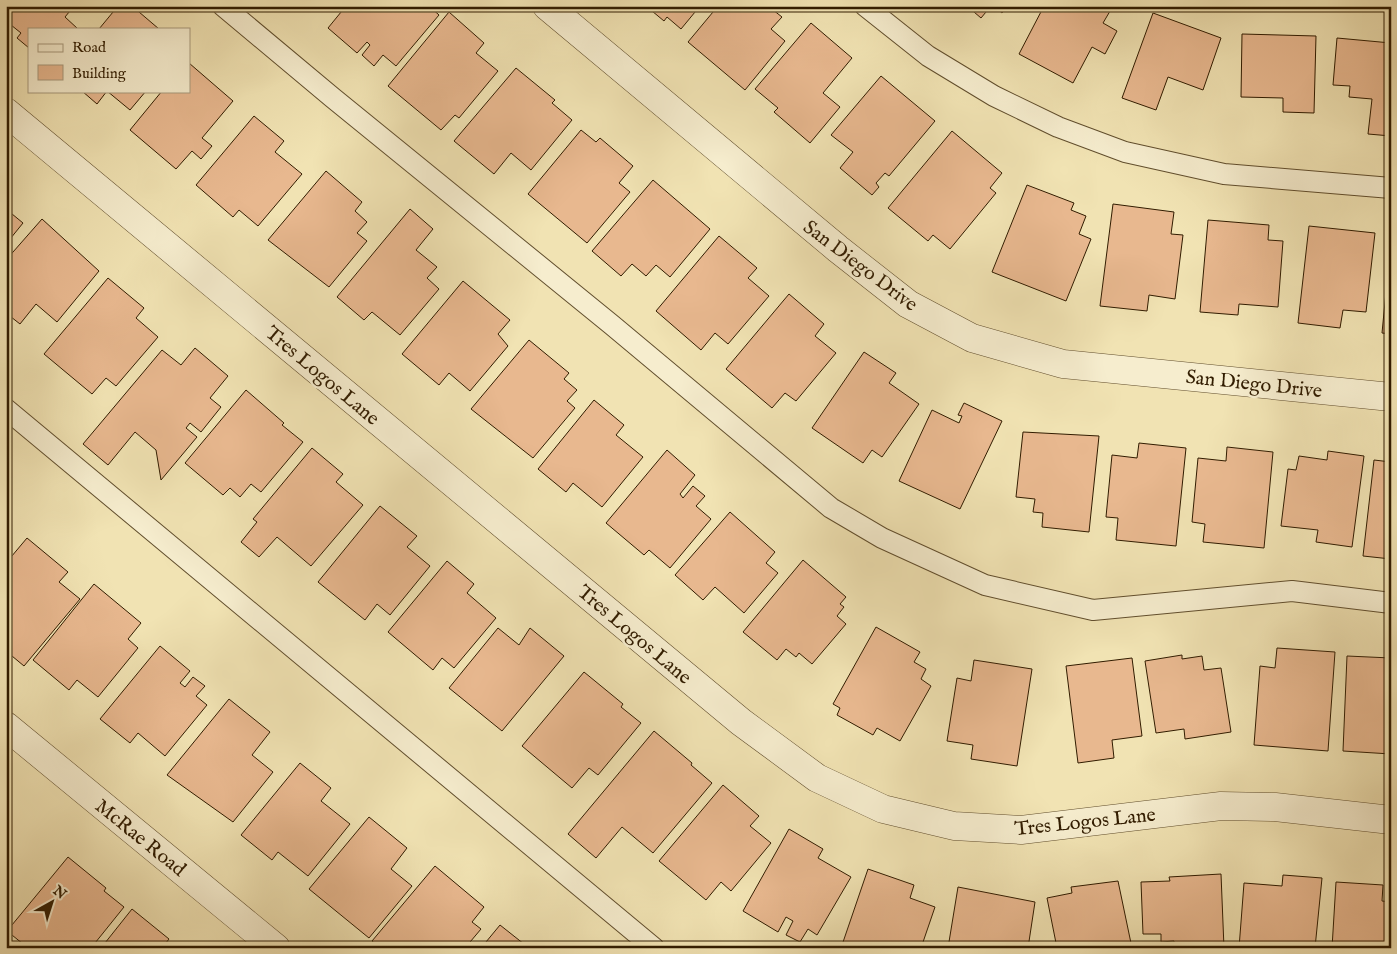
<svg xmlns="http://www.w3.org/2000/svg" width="1397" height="954" viewBox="0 0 1397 954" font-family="'IM FELL English',serif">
  <rect width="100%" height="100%" fill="#f1e3b3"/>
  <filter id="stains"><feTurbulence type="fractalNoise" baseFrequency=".004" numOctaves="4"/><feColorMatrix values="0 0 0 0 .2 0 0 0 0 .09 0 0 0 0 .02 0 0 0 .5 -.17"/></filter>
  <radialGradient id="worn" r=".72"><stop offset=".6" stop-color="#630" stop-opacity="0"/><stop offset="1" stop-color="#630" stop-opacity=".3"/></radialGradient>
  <g fill="#e8b88f" stroke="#311c00">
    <path d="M 6,6 L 74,6 L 65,17 L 78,29 L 29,29 L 29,48 L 17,38 L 21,33 L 6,21 Z"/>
    <path d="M 118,6 L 132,6 L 159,29 L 99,29 Z"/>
    <path d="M 346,6 L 429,6 L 439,15 L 396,66 L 383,55 L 374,66 L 362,55 L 370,45 L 367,42 L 357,53 L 328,28 Z"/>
    <path d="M 646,6 L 700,6 L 681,29 L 667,17 L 664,21 Z"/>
    <path d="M 718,6 L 768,6 L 782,17 L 771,29 L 785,41 L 745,90 L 688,42 Z"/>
    <path d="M 967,6 L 991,6 L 981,18 Z"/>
    <path d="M 994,6 L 1008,6 L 1002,13 Z"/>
    <path d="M 1044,6 L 1113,6 L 1103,23 L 1117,31 L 1105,54 L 1092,47 L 1073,83 L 1019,54 Z"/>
    <path d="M 449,12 L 484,43 L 476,53 L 498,71 L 459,118 L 455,115 L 441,130 L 388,86 Z"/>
    <path d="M 1153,13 L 1221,38 L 1203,90 L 1168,77 L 1156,110 L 1122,98 Z"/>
    <path d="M 811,23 L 852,58 L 823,93 L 840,107 L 810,143 L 774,112 L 778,108 L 755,89 Z"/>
    <path d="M 1242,34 L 1316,36 L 1314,113 L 1283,112 L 1283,98 L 1241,97 Z"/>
    <path d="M 1337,38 L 1391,43 L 1391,136 L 1368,134 L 1372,99 L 1349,97 L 1350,86 L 1333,85 Z"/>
    <path d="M 189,63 L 233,101 L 202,138 L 212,146 L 201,159 L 192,151 L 176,169 L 130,130 L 162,91 L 189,91 Z"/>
    <path d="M 516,68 L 555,100 L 552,103 L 572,120 L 531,170 L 511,153 L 494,174 L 454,141 Z"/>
    <path d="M 881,76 L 935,121 L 889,176 L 885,173 L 876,183 L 879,187 L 872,195 L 840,168 L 853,152 L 831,135 Z"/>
    <path d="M 82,91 L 107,91 L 97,104 Z"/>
    <path d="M 107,91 L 146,91 L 130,110 Z"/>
    <path d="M 254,116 L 284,141 L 275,152 L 302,174 L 258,226 L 239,210 L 233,217 L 196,185 Z"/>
    <path d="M 581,130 L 596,142 L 600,138 L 633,166 L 619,183 L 630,192 L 587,243 L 528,194 Z"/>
    <path d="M 952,131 L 1002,173 L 990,188 L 996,193 L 950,249 L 933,235 L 928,241 L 888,208 Z"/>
    <path d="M 326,171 L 362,202 L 355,211 L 367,222 L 357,233 L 367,241 L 329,287 L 268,240 Z"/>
    <path d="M 653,180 L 710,229 L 670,277 L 656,265 L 646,276 L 632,264 L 621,276 L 592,251 Z"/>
    <path d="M 1027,185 L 1074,203 L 1071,210 L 1086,216 L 1079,234 L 1091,239 L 1066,301 L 992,272 Z"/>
    <path d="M 1113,204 L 1174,212 L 1171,234 L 1183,235 L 1175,299 L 1149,295 L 1147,311 L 1100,306 Z"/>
    <path d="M 6,209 L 23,223 L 6,244 Z"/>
    <path d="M 410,209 L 433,229 L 416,250 L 437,267 L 427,278 L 439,289 L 400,335 L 372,312 L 364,320 L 337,297 Z"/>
    <path d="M 42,219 L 99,271 L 57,322 L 36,304 L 20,324 L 6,313 L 6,260 Z"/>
    <path d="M 1208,220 L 1269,225 L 1268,240 L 1283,241 L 1278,307 L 1239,304 L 1238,315 L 1200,312 Z"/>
    <path d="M 1309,226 L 1375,233 L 1366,312 L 1343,310 L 1340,328 L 1298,323 Z"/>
    <path d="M 719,236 L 757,268 L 748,278 L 769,296 L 728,344 L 715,333 L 701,350 L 656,311 Z"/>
    <path d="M 1391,240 L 1391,334 L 1382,333 Z"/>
    <path d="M 108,278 L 144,308 L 136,318 L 158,337 L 116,386 L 106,378 L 92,394 L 44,354 Z"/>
    <path d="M 463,281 L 510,320 L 498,334 L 508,346 L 470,391 L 449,373 L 439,385 L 402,354 Z"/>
    <path d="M 789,294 L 824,324 L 815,336 L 836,353 L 796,401 L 785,393 L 772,408 L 726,369 Z"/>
    <path d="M 529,340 L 569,373 L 564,379 L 577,390 L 567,401 L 575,408 L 533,458 L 471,409 Z"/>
    <path d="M 195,348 L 228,376 L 210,398 L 221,407 L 201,432 L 190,423 L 186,428 L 197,437 L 161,480 L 156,450 L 135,432 L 108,465 L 83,444 L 162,350 L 181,365 Z"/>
    <path d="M 864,352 L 896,373 L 889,383 L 919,404 L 882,457 L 872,450 L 863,463 L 812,428 Z"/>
    <path d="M 246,390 L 284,423 L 282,425 L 303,442 L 261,492 L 251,484 L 240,497 L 230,488 L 223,495 L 185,463 Z"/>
    <path d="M 594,400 L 624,425 L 616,435 L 643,457 L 602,507 L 573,483 L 566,492 L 538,469 Z"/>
    <path d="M 964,403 L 1002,421 L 960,509 L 899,481 L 932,410 L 959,423 L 962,416 L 958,415 Z"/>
    <path d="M 1023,432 L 1099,436 L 1089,532 L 1042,527 L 1043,513 L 1033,512 L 1035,499 L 1016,497 Z"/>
    <path d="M 1139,443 L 1186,448 L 1176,546 L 1116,540 L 1118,518 L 1106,517 L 1112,455 L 1137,458 Z"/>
    <path d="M 1227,447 L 1273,452 L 1264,548 L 1203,542 L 1205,524 L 1192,522 L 1198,458 L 1226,461 Z"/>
    <path d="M 312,448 L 343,474 L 336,482 L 363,505 L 311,566 L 277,537 L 259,557 L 241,542 L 257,522 L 253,519 Z"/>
    <path d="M 667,450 L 695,475 L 680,494 L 683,498 L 693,486 L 705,496 L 696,506 L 711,519 L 670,568 L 649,550 L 644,555 L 606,523 Z"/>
    <path d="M 1328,451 L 1364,456 L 1352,547 L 1316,542 L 1318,530 L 1281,526 L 1288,469 L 1296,470 L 1299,456 L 1327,460 Z"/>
    <path d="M 1374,460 L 1391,462 L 1391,559 L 1363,556 Z"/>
    <path d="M 380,506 L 417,536 L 407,547 L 430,566 L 390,615 L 377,604 L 365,620 L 318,582 Z"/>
    <path d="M 730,512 L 775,552 L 766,563 L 778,573 L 744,613 L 715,587 L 703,600 L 675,575 Z"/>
    <path d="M 27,538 L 68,572 L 59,582 L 80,599 L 24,666 L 6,651 L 6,563 Z"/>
    <path d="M 803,560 L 846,597 L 840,604 L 844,607 L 837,616 L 846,624 L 812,664 L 799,653 L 796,657 L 786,649 L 777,660 L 743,632 Z"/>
    <path d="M 447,561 L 474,584 L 467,593 L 496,618 L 454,668 L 442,658 L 433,670 L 388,632 Z"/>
    <path d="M 94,584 L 141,623 L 128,639 L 138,648 L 98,697 L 77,680 L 69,690 L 33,660 Z"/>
    <path d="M 876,627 L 920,652 L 914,662 L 926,669 L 921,679 L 931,686 L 900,741 L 877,728 L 873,735 L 837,715 L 840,708 L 833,704 Z"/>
    <path d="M 498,628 L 519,645 L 530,628 L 564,656 L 502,731 L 449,688 Z"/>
    <path d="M 160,646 L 190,671 L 180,683 L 185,687 L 193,677 L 205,686 L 196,696 L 207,705 L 165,756 L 138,733 L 130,743 L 100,719 Z"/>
    <path d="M 1277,648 L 1335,652 L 1328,751 L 1254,745 L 1260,666 L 1275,668 Z"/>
    <path d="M 1182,655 L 1182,659 L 1202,656 L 1204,670 L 1221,668 L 1231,732 L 1185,739 L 1184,729 L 1156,733 L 1145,661 Z"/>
    <path d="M 1347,656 L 1391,658 L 1391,754 L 1343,751 Z"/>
    <path d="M 1132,658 L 1142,736 L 1112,740 L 1114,758 L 1078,763 L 1066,666 Z"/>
    <path d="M 974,660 L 1032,669 L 1017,766 L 971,759 L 973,745 L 947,741 L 957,678 L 971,681 Z"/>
    <path d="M 584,672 L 623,704 L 621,707 L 641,723 L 598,775 L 589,768 L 572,788 L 522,746 Z"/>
    <path d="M 229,699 L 270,732 L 252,755 L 273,772 L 233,822 L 167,775 Z"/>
    <path d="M 654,731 L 692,763 L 691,765 L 712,783 L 653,853 L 622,827 L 596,858 L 568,834 Z"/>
    <path d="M 300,763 L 331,788 L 321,801 L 350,824 L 308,876 L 278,852 L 272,860 L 241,835 Z"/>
    <path d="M 723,785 L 759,816 L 750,826 L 771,843 L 731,891 L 721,882 L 706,900 L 659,861 Z"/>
    <path d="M 369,817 L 407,848 L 391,869 L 412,886 L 369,938 L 309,889 Z"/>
    <path d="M 789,829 L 823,849 L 818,858 L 851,877 L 817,935 L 808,929 L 800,942 L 786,935 L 793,921 L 786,917 L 778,932 L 743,911 Z"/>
    <path d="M 68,857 L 106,888 L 104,891 L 124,907 L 91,948 L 28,948 L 7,931 Z"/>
    <path d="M 435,866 L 484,907 L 472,922 L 481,929 L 465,948 L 380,948 L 372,941 Z"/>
    <path d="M 868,869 L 914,885 L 910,898 L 935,907 L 921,948 L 841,948 Z"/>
    <path d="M 1221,874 L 1224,948 L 1174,948 L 1174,941 L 1161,942 L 1161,934 L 1143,934 L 1141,882 L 1170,881 L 1169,877 Z"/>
    <path d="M 1283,875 L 1322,878 L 1315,948 L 1239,948 L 1244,883 L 1282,886 Z"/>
    <path d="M 1118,881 L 1132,948 L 1057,948 L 1047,898 L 1072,893 L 1071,887 Z"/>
    <path d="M 1336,882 L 1383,885 L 1382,901 L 1391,902 L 1391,948 L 1332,948 Z"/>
    <path d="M 958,887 L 1035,902 L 1028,948 L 948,948 Z"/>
    <path d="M 132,909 L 169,939 L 162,948 L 101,948 Z"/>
    <path d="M 500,925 L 529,948 L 481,948 Z"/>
  </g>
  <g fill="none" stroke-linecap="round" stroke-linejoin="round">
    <g stroke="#614e2d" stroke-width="22">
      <g id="lane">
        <path d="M 223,6 L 333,98 L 612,325 L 831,508 L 882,538 L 985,585 L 1093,610 L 1292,591 L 1391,603"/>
        <path d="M 865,6 L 928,56 L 994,96 L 1058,127 L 1125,152 L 1224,174 L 1391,188"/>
        <path d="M 6,409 L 654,948"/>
      </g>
    </g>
    <g stroke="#614e2d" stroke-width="29">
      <g id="street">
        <path d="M 547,6 L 838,249 L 908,304 L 972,338 L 1063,364 L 1391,397"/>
        <path d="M 6,112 L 741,722 L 817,778 L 883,809 L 954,826 L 1021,830 L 1221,806 L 1275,807 L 1391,820"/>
        <path d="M 6,726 L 276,948"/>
      </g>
    </g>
    <use href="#lane" stroke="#f6edce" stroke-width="20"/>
    <use href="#street" stroke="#f6edce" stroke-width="28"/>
  </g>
  <g text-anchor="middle" stroke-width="5" stroke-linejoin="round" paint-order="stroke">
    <g font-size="20" fill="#311c00" stroke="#f6edce">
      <text transform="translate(861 265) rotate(37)" y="7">San Diego Drive</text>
      <text transform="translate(323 375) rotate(40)" y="7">Tres Logos Lane</text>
      <text transform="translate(1254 383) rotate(6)" y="7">San Diego Drive</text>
      <text transform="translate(635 634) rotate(40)" y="7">Tres Logos Lane</text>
      <text transform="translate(1085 821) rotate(-6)" y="7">Tres Logos Lane</text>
      <text transform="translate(141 837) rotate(39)" y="7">McRae Road</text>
    </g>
  </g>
  <rect width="1397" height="954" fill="none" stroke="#f1e3b3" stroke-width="25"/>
  <rect x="8" y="8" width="1382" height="939" fill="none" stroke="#311c00" stroke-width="2.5"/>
  <rect x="12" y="12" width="1372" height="929" fill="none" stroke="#311c00"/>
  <rect x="28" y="28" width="162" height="65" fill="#f6edce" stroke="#a7997c"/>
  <rect x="38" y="44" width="25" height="8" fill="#f6edce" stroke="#a7997c"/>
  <text x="72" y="52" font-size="15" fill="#311c00">Road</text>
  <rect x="38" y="65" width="25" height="15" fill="#e8b88f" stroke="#a7997c"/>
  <text x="72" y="78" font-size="15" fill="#311c00">Building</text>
  <g transform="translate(52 902) rotate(39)" stroke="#f6edce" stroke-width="4" paint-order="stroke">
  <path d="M0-4L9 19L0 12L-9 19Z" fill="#311c00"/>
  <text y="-8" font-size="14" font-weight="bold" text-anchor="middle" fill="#311c00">N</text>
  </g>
  <rect width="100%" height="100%" filter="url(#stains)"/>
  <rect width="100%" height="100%" fill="url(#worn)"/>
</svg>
